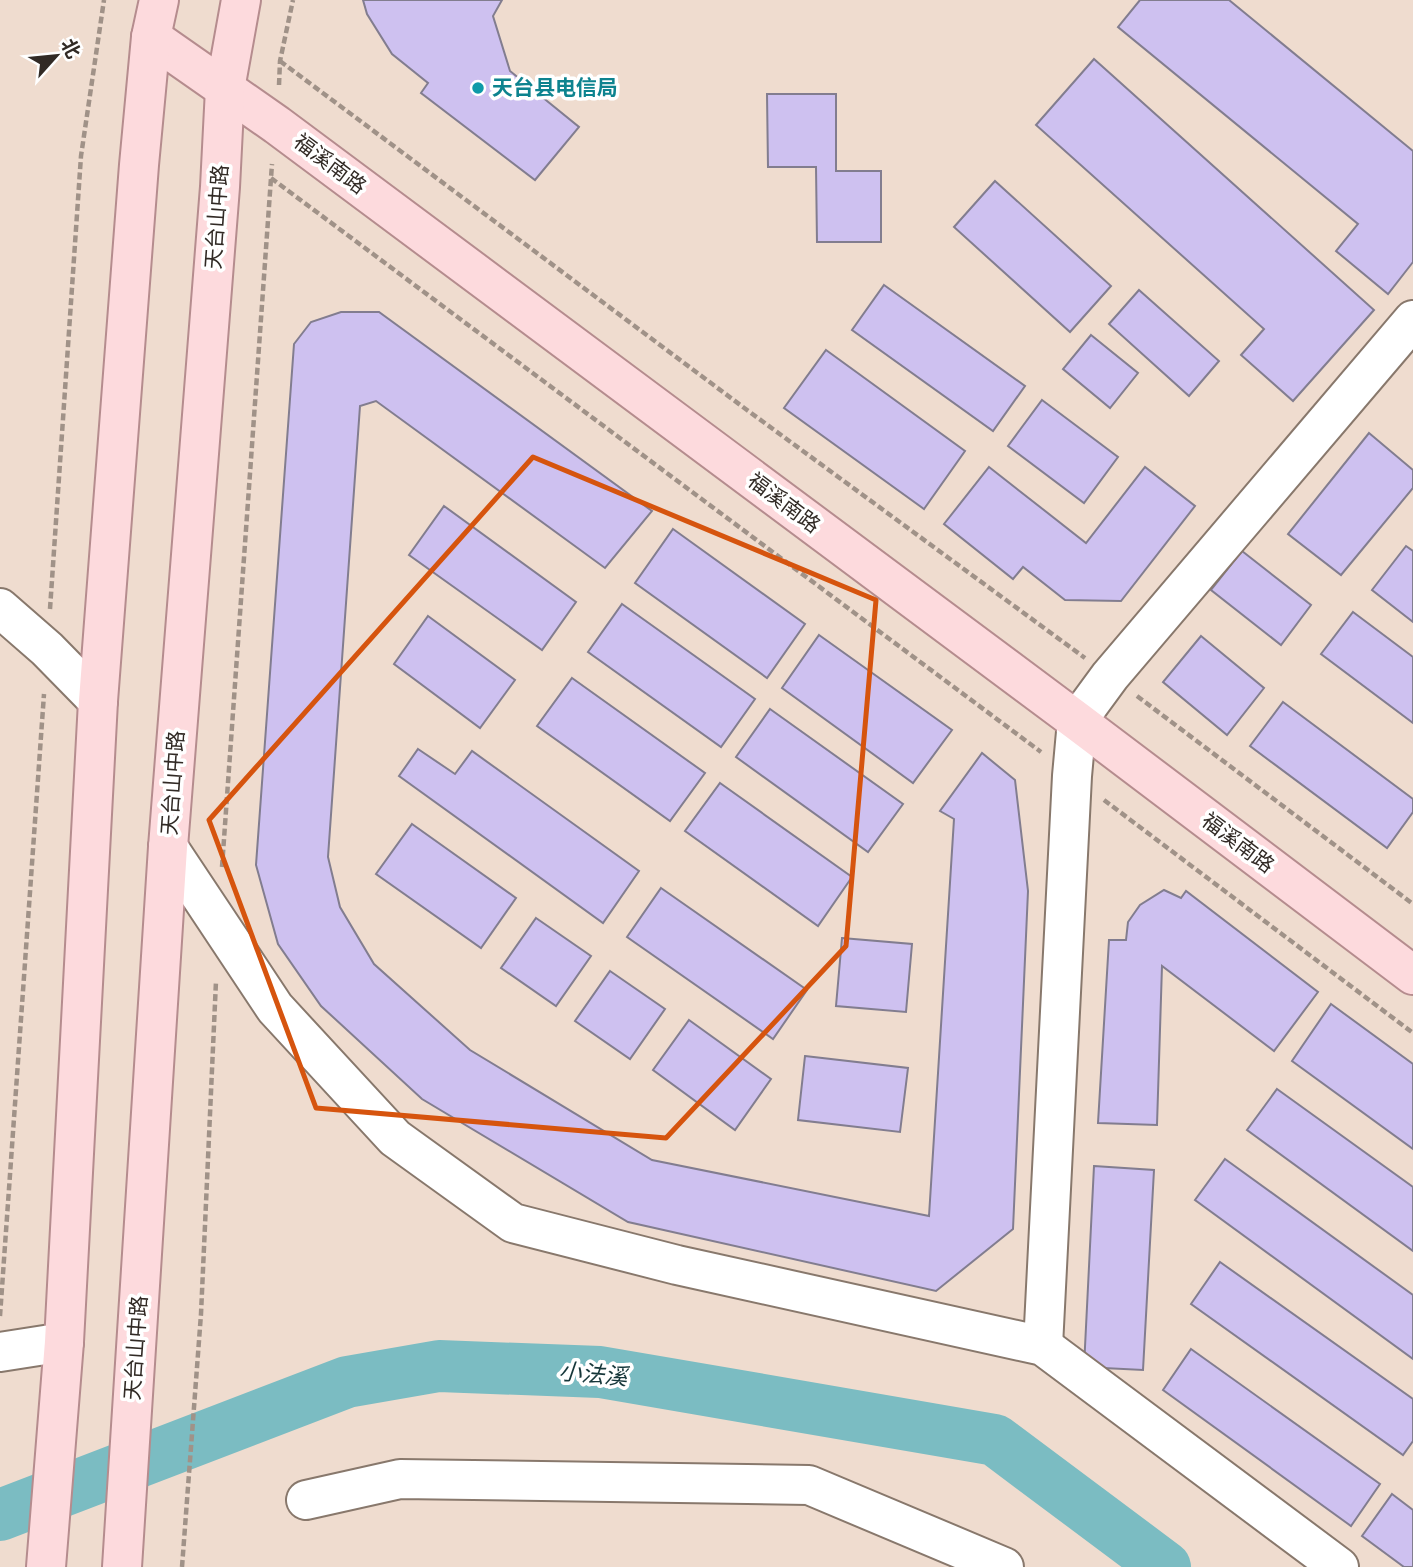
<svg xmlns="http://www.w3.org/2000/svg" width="1413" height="1567" viewBox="0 0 1413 1567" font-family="'DejaVu Sans','Noto Sans SC',sans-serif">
  <rect width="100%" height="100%" fill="#efdccf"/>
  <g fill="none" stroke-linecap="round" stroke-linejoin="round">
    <path stroke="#7bbcc2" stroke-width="52" d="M 0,1515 L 347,1382 L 439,1366 L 600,1372 L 995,1440 L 1165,1567"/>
  </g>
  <g fill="#cec1f0" stroke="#827d8f" stroke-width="2">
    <path d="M 363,0 L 502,0 L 493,16 L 510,71 L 579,127 L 535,180 L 421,93 L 428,83 L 392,54 L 367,14 Z"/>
    <path d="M 1140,0 L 1229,0 L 1413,151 L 1413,262 L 1388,294 L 1336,251 L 1358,224 L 1118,27 Z"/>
    <path d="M 1094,59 L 1374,310 L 1293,401 L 1241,355 L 1264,329 L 1036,125 Z"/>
    <path d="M 767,94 L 836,94 L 836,171 L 881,171 L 881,242 L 817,242 L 816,167 L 768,167 Z"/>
    <path d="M 995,181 L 1111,286 L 1070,332 L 954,227 Z"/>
    <path d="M 884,285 L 1025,386 L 993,431 L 852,330 Z"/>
    <path d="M 1139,290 L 1219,361 L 1189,396 L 1109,324 Z"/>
    <path d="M 341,312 L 379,312 L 652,511 L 605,568 L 376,401 L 360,406 L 328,857 L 340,907 L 374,964 L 470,1050 L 652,1160 L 929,1216 L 954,819 L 940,811 L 982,753 L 1015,780 L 1028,891 L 1013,1229 L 936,1291 L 628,1222 L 422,1099 L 321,1006 L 278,944 L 256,865 L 294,344 L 311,322 Z"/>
    <path d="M 1091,335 L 1138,373 L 1110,408 L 1063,369 Z"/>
    <path d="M 826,350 L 965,451 L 924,509 L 784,408 Z"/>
    <path d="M 1042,400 L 1118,457 L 1084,503 L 1008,446 Z"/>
    <path d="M 1369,433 L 1413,470 L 1413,488 L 1341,575 L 1288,534 Z"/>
    <path d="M 989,467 L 1086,543 L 1145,467 L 1195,506 L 1121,601 L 1065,600 L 1023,567 L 1013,579 L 944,524 Z"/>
    <path d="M 444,506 L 576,602 L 542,650 L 409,555 Z"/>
    <path d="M 673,529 L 805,624 L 767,678 L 635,583 Z"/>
    <path d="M 1406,546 L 1413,551 L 1413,622 L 1372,590 Z"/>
    <path d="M 1242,551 L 1311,605 L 1281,645 L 1211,590 Z"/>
    <path d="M 622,604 L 755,699 L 721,747 L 588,652 Z"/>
    <path d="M 1353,612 L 1413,657 L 1413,723 L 1321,654 Z"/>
    <path d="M 428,616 L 515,680 L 480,728 L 394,664 Z"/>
    <path d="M 819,635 L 952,730 L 913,783 L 782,688 Z"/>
    <path d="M 1201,636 L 1264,688 L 1227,735 L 1163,682 Z"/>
    <path d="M 572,678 L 705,773 L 670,821 L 537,726 Z"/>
    <path d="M 1283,702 L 1413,799 L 1413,812 L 1387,848 L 1250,746 Z"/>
    <path d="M 770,709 L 903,804 L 868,852 L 736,757 Z"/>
    <path d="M 418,749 L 455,774 L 472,751 L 639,871 L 603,923 L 399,776 Z"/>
    <path d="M 720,783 L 852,877 L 818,926 L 685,831 Z"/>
    <path d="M 412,824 L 516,898 L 481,948 L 376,874 Z"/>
    <path d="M 661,888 L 807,990 L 773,1039 L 627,937 Z"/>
    <path d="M 1164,890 L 1181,898 L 1186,891 L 1318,992 L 1274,1051 L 1162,966 L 1157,1125 L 1098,1123 L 1109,940 L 1126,940 L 1128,922 L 1140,905 Z"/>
    <path d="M 536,918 L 591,956 L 556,1006 L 501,968 Z"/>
    <path d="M 842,938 L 912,944 L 906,1012 L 836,1006 Z"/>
    <path d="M 610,971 L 665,1009 L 630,1059 L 575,1021 Z"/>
    <path d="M 1331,1004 L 1413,1064 L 1413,1149 L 1292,1061 Z"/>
    <path d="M 689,1020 L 771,1079 L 735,1130 L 653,1070 Z"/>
    <path d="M 805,1056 L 908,1068 L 900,1132 L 798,1120 Z"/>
    <path d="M 1277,1089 L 1413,1187 L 1413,1251 L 1247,1130 Z"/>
    <path d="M 1225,1159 L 1413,1295 L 1413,1359 L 1195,1200 Z"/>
    <path d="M 1094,1166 L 1154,1170 L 1143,1370 L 1084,1367 Z"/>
    <path d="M 1220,1262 L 1413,1399 L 1413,1441 L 1403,1455 L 1191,1304 Z"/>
    <path d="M 1191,1349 L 1380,1484 L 1351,1526 L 1163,1390 Z"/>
    <path d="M 1392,1494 L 1413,1510 L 1413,1567 L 1404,1567 L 1362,1536 Z"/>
  </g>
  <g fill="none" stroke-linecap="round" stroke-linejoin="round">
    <g stroke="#88786c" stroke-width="42">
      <g id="minor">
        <path d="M 0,608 L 47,649 L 98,701"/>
        <path d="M 168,847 L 275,1008 L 395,1138 L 513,1223 L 677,1265 L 1043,1346 L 1339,1567"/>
        <path d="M 1043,1346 L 1072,776 L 1077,721 L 1110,676 L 1413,320"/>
        <path d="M 0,1352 L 64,1342"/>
        <path d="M 306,1500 L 400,1479 L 809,1485 L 1004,1567"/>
      </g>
    </g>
    <g stroke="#b58c8e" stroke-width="42">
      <g id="major">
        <path d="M 151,37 L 277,125 L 1077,721 L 1413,975"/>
        <path d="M 46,1567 L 64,1342 L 98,701 L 139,165 L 151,37 L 159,0"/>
        <path d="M 122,1567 L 168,847 L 220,187 L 225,89 L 241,0"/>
      </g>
    </g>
    <g stroke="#a09288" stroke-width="4.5" stroke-dasharray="7 3.5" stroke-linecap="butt">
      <path d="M 280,61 L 747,410 L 1085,658"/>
      <path d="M 279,85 L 280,61 L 293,0"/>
      <path d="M 271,178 L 1041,752"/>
      <path d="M 50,609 L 81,156 L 104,0"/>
      <path d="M 1137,696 L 1413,904"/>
      <path d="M 1104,800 L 1413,1033"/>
      <path d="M 222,867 L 272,164"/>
      <path d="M 0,1316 L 44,694"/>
      <path d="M 182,1567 L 201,1314 L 216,981"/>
    </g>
    <use href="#minor" stroke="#fff" stroke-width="38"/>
    <use href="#major" stroke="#fddadd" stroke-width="38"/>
  </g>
  <path fill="none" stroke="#d6540e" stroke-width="5" stroke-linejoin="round" d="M 533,457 L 876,600 L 846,946 L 666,1138 L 316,1108 L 209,820 Z"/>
  <circle fill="#0f9aa8" stroke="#fff" stroke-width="2.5" cx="478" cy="88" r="7"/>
  <g text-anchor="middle" stroke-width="7" stroke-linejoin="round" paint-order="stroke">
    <g font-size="21" font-weight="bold" fill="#0d838f" stroke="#fff" text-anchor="start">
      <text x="492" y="95">天台县电信局</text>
    </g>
    <g font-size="21" fill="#312a25" stroke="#fff">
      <text transform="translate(330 164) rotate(37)" y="7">福溪南路</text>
      <text transform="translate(217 217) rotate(-86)" y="7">天台山中路</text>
      <text transform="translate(784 503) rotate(37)" y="7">福溪南路</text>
      <text transform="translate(173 783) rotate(-86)" y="7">天台山中路</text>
      <text transform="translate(1238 843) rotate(37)" y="7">福溪南路</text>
      <text transform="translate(136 1348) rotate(-86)" y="7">天台山中路</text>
    </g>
    <g font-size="23" font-style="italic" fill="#16373a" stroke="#fff">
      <text transform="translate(593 1374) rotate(5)" y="8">小法溪</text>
    </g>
  </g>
  <g transform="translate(56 56) rotate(63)" stroke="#ffffff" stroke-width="5" paint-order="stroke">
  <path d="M0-5L12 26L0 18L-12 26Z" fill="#312a25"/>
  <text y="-10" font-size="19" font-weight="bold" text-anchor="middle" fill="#312a25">北</text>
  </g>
</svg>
